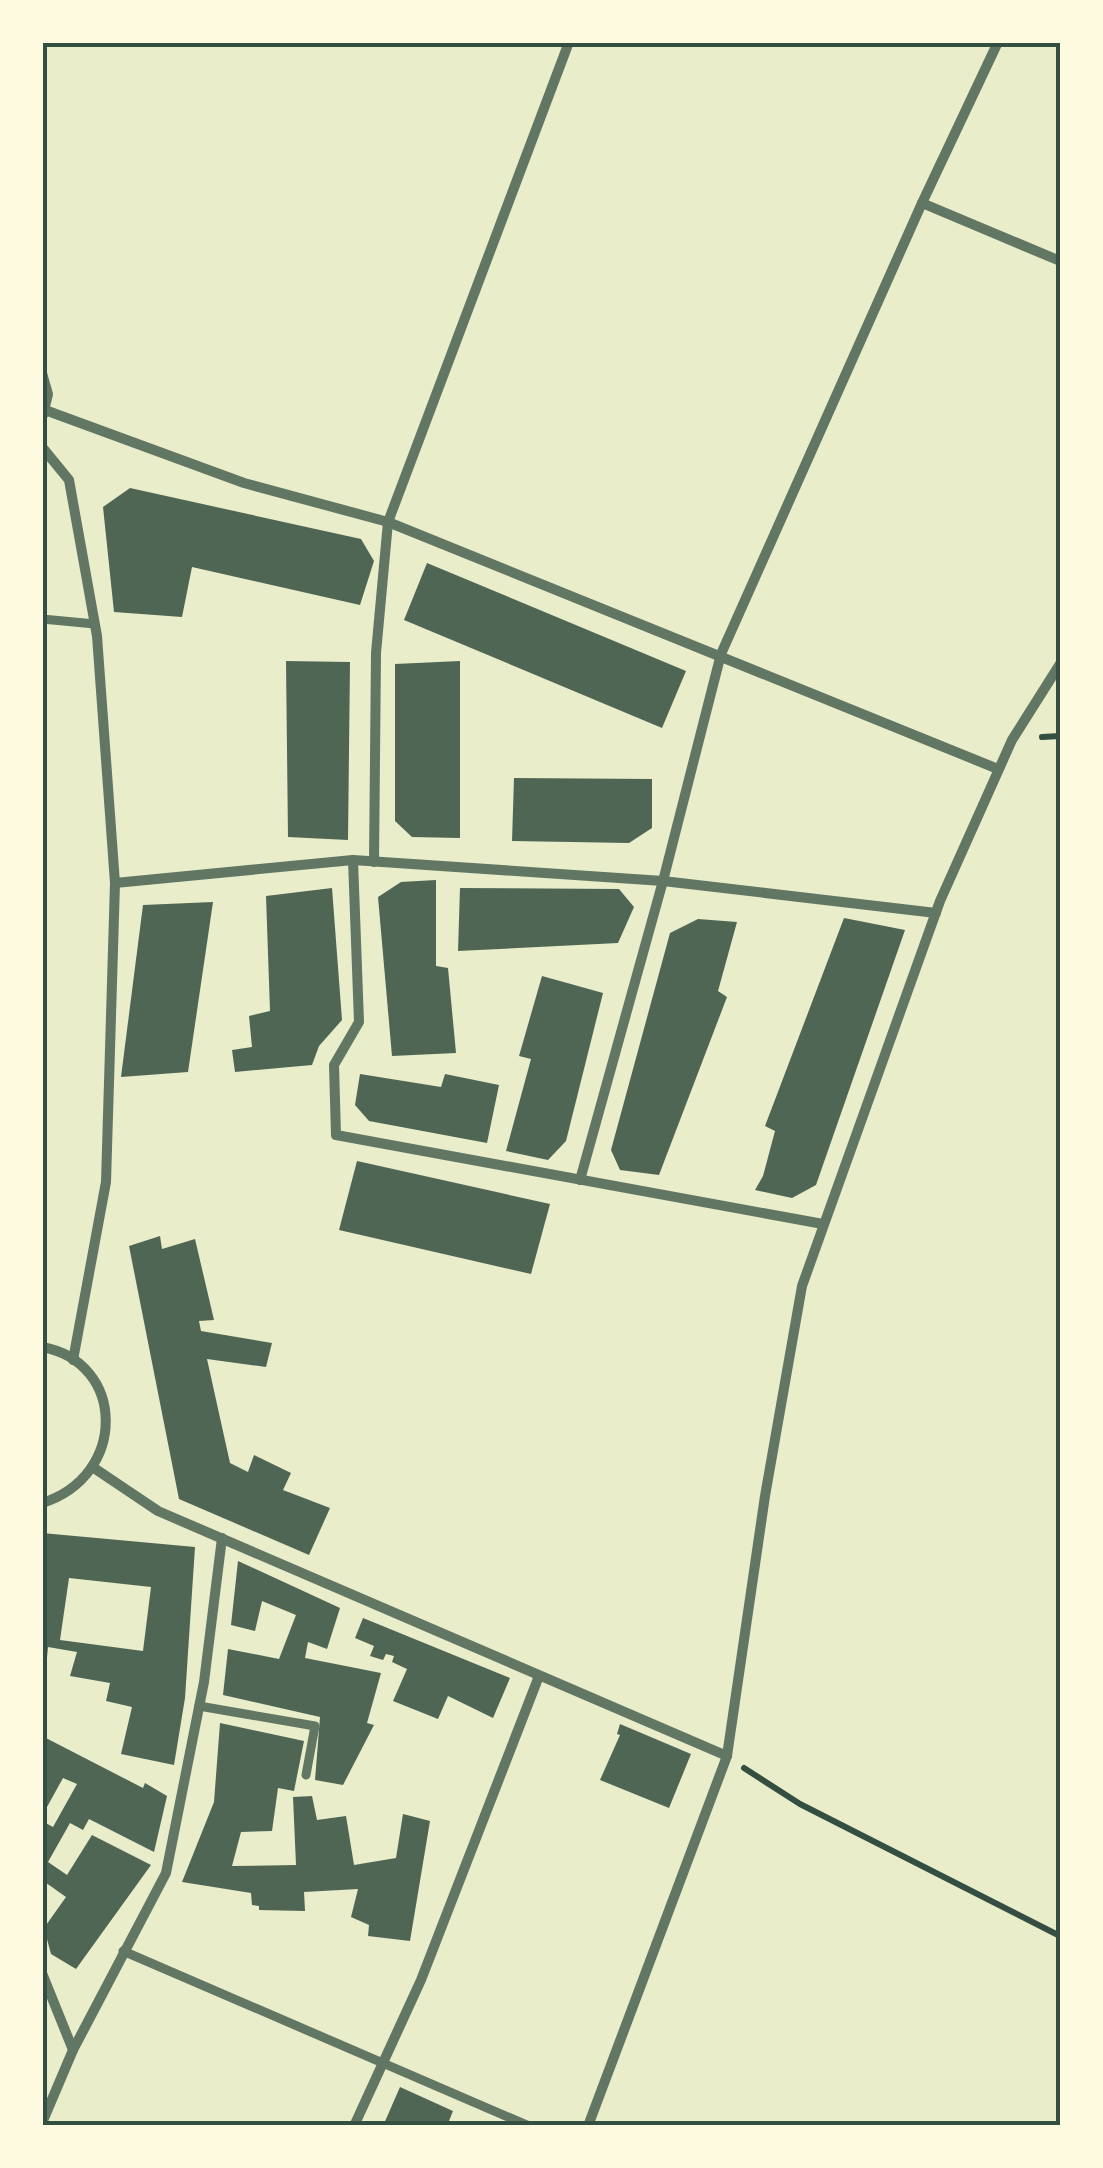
<svg xmlns="http://www.w3.org/2000/svg" width="1103" height="2168" viewBox="0 0 1103 2168" font-family="'Exo 2',sans-serif">
  <rect width="100%" height="100%" fill="#e9edc9"/>
  <g fill="#4f6655" fill-rule="evenodd">
    <path d="M 130,488 L 361,539 L 374,561 L 360,605 L 192,567 L 182,617 L 114,612 L 103,507 Z"/>
    <path d="M 427,563 L 686,671 L 662,728 L 404,620 Z"/>
    <path d="M 286,661 L 350,662 L 348,840 L 288,837 Z"/>
    <path d="M 460,661 L 460,838 L 412,837 L 395,821 L 395,664 Z"/>
    <path d="M 514,778 L 652,779 L 652,828 L 629,843 L 512,841 Z"/>
    <path d="M 436,880 L 436,966 L 448,968 L 456,1053 L 392,1056 L 378,897 L 401,882 Z"/>
    <path d="M 332,888 L 342,1020 L 319,1046 L 312,1065 L 235,1072 L 232,1050 L 252,1047 L 249,1016 L 270,1011 L 266,896 Z"/>
    <path d="M 460,888 L 619,889 L 634,907 L 618,943 L 458,951 Z"/>
    <path d="M 213,902 L 188,1072 L 121,1077 L 143,905 Z"/>
    <path d="M 844,918 L 905,930 L 816,1185 L 792,1198 L 755,1190 L 763,1176 L 775,1131 L 765,1126 Z"/>
    <path d="M 698,919 L 737,922 L 718,991 L 727,997 L 659,1175 L 620,1170 L 611,1150 L 670,933 Z"/>
    <path d="M 542,976 L 603,993 L 566,1141 L 548,1160 L 506,1151 L 531,1059 L 519,1056 Z"/>
    <path d="M 360,1074 L 441,1087 L 445,1074 L 499,1085 L 487,1143 L 369,1121 L 355,1105 Z"/>
    <path d="M 357,1161 L 550,1204 L 531,1274 L 339,1230 Z"/>
    <path d="M 160,1236 L 162,1249 L 195,1239 L 214,1320 L 199,1321 L 201,1331 L 272,1343 L 266,1367 L 207,1359 L 230,1463 L 248,1472 L 254,1455 L 291,1473 L 283,1490 L 330,1508 L 309,1555 L 179,1499 L 129,1246 Z"/>
    <path d="M 42,1533 L 195,1547 L 185,1698 L 174,1765 L 121,1754 L 132,1707 L 106,1701 L 110,1683 L 70,1676 L 77,1652 L 48,1647 L 45,1679 L 42,1679 ZM 69,1578 L 151,1587 L 143,1651 L 60,1640 Z"/>
    <path d="M 238,1561 L 340,1608 L 327,1649 L 308,1642 L 305,1658 L 381,1673 L 367,1723 L 374,1725 L 343,1785 L 315,1780 L 320,1717 L 223,1695 L 228,1649 L 279,1659 L 296,1615 L 262,1601 L 255,1631 L 231,1625 Z"/>
    <path d="M 363,1618 L 510,1678 L 493,1718 L 448,1696 L 438,1719 L 393,1701 L 407,1669 L 392,1662 L 394,1656 L 386,1654 L 383,1660 L 370,1656 L 374,1646 L 355,1638 Z"/>
    <path d="M 220,1723 L 304,1741 L 294,1791 L 278,1788 L 272,1831 L 241,1832 L 232,1866 L 296,1865 L 293,1797 L 312,1796 L 317,1820 L 346,1816 L 354,1865 L 396,1858 L 403,1814 L 430,1821 L 410,1941 L 368,1936 L 369,1925 L 351,1917 L 358,1889 L 304,1892 L 305,1911 L 259,1910 L 259,1906 L 252,1905 L 251,1893 L 182,1882 L 214,1802 Z"/>
    <path d="M 620,1724 L 691,1754 L 669,1808 L 600,1780 L 620,1735 L 617,1734 Z"/>
    <path d="M 42,1736 L 143,1788 L 145,1783 L 167,1796 L 154,1852 L 89,1819 L 83,1830 L 70,1823 L 48,1862 L 67,1875 L 92,1835 L 151,1865 L 76,1969 L 51,1954 L 44,1928 L 66,1897 L 42,1880 L 42,1821 L 53,1827 L 77,1784 L 63,1778 L 42,1816 Z"/>
    <path d="M 400,2087 L 453,2111 L 447,2126 L 383,2126 Z"/>
  </g>
  <g fill="none" stroke-linecap="round" stroke-linejoin="round">
    <g stroke="#344e41" stroke-width="6">
      <path d="M 1042,737 L 1060,736"/>
      <path d="M 744,1768 L 800,1804 L 1060,1936"/>
    </g>
    <g stroke="#617663" stroke-width="9">
      <path d="M 42,619 L 95,624"/>
      <path d="M 199,1706 L 315,1726 L 306,1775"/>
      <path d="M 123,1951 L 529,2126"/>
    </g>
    <g stroke="#617663" stroke-width="10">
      <path d="M 922,203 L 1060,261"/>
      <path d="M 42,373 L 48,394 L 43,415"/>
      <path d="M 45,410 L 244,483 L 388,522 L 998,769"/>
      <path d="M 42,447 L 69,480 L 97,636 L 115,883 L 106,1182 L 73,1360"/>
      <path d="M 353,860 L 359,1022 L 334,1065 L 336,1135 L 823,1224"/>
      <path d="M 374,862 L 376,653 L 388,522 L 569,42"/>
      <path d="M 115,883 L 353,860 L 663,881 L 936,913"/>
      <path d="M 580,1180 L 663,881 L 721,654 L 922,203 L 998,42"/>
      <path d="M 42,1347 C 126,1362 128,1476 42,1503"/>
      <path d="M 94,1468 L 158,1511 L 727,1756"/>
      <path d="M 42,1973 L 73,2050"/>
      <path d="M 42,2123 L 73,2050 L 166,1873 L 204,1682 L 222,1538"/>
      <path d="M 354,2126 L 421,1980 L 539,1676"/>
      <path d="M 588,2126 L 727,1756 L 765,1496 L 802,1286 L 940,901 L 1012,740 L 1060,664"/>
    </g>
  </g>
  <rect width="1103" height="2168" fill="none" stroke="#fefae0" stroke-width="90"/>
  <rect x="45" y="45" width="1013" height="2078" fill="none" stroke="#344e41" stroke-width="4"/>
</svg>
